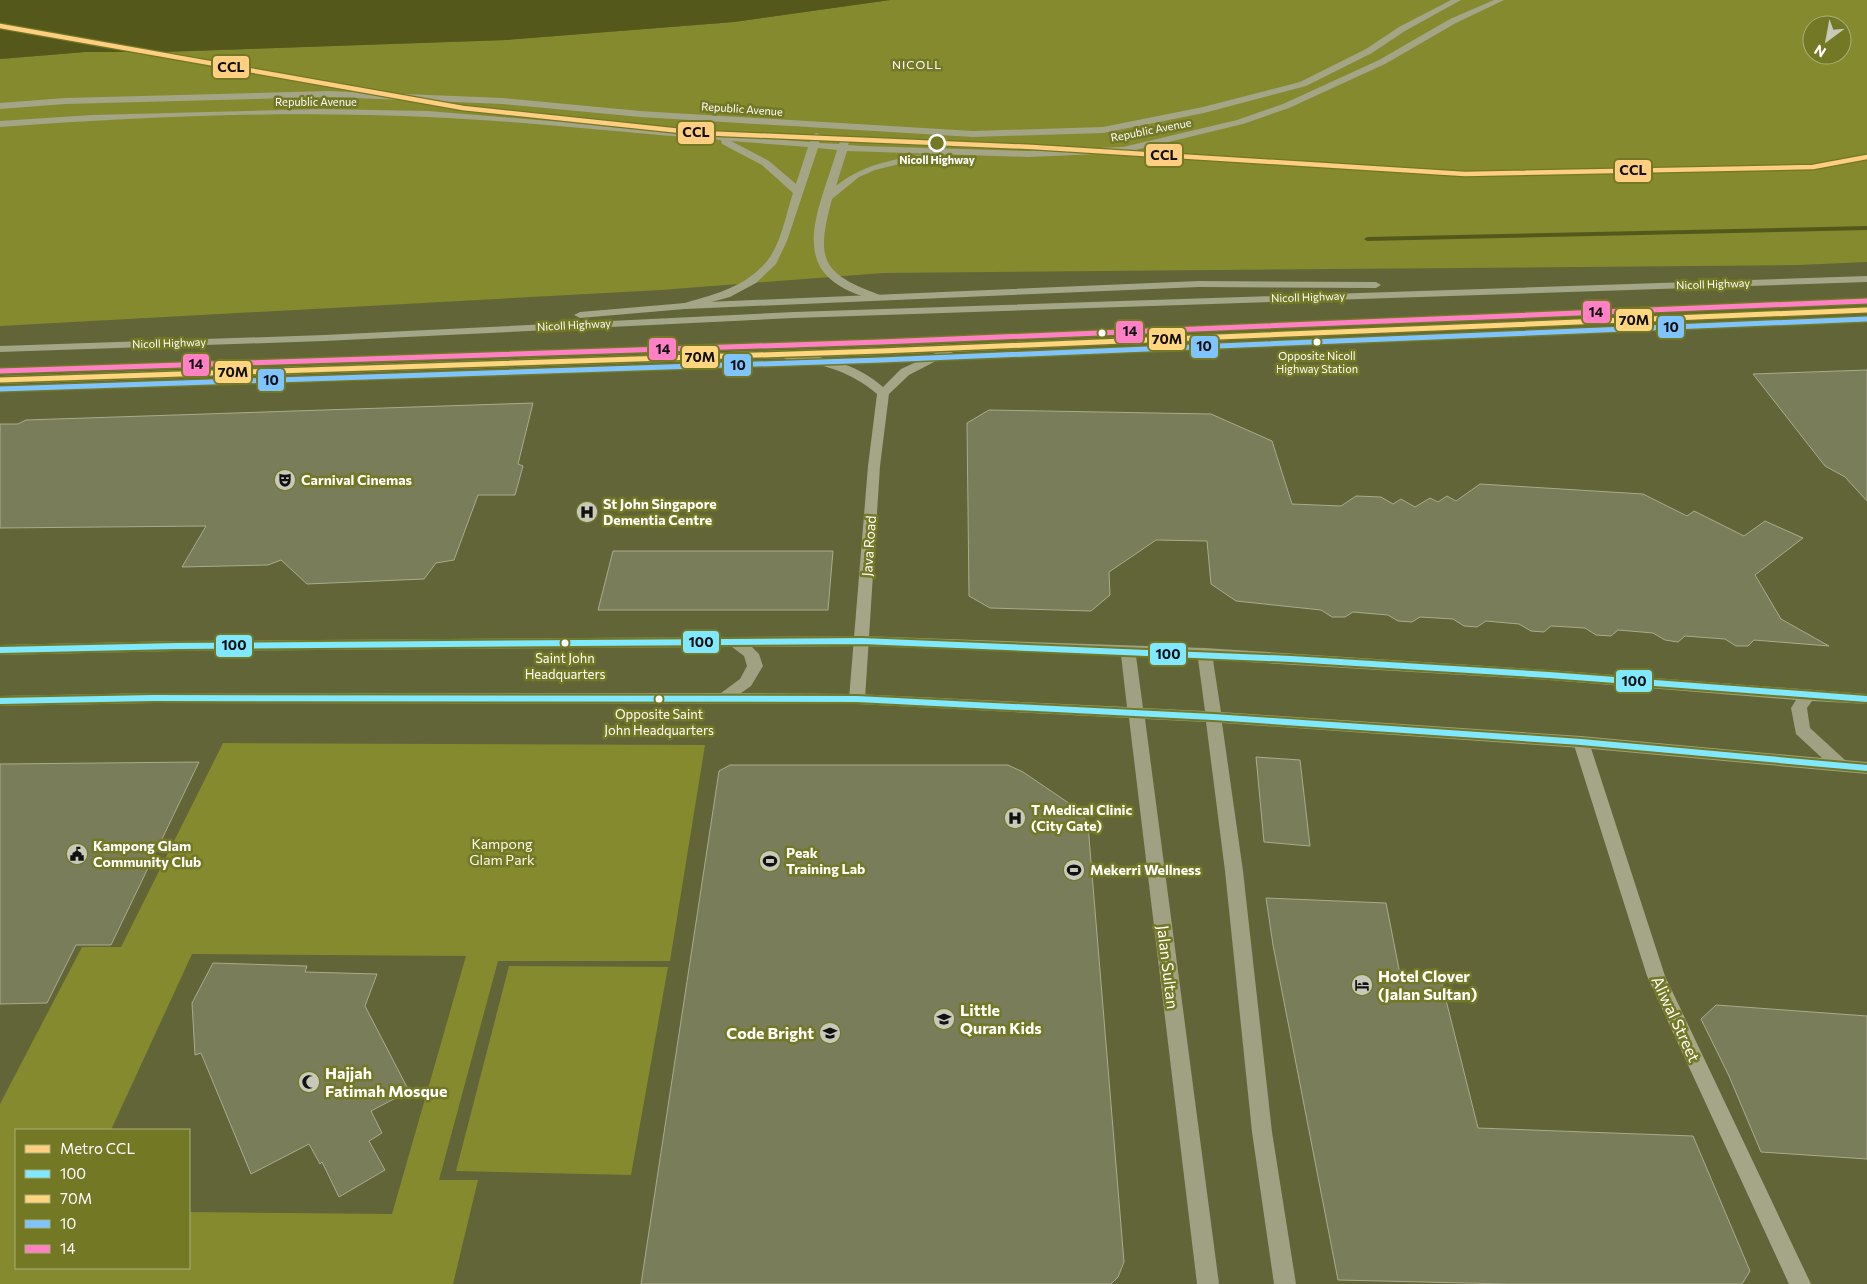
<svg xmlns="http://www.w3.org/2000/svg" width="1867" height="1284" viewBox="0 0 1867 1284" font-family="Commissioner,sans-serif">
  <rect width="100%" height="100%" fill="#626537"/>
  <g fill="#858a2f" fill-rule="evenodd">
    <path d="M 890,0 L 1867,0 L 1867,262 L 1798,265 L 883,273 L 661,290 L 0,326 L 0,59 L 85,52 L 161,52 L 506,40 L 734,22 ZM 1812,25 L 1842,25 L 1842,55 L 1812,55 Z"/>
    <path d="M 223,743 L 705,745 L 670,961 L 498,961 L 439,1180 L 478,1180 L 453,1284 L 0,1284 L 0,1104 L 82,947 L 121,947 ZM 192,954 L 466,956 L 392,1214 L 189,1212 L 189,1268 L 16,1268 L 16,1130 L 111,1130 Z"/>
    <path d="M 509,966 L 668,967 L 631,1175 L 456,1171 Z"/>
  </g>
  <path fill="#54591b" d="M 0,0 L 890,0 L 734,22 L 506,40 L 161,52 L 85,52 L 0,59 Z"/>
  <g fill="none" stroke-linecap="round" stroke-linejoin="round">
    <path fill="#54591b" fill-rule="evenodd" d="M 1867,226 L 1867,230 L 1367,241 L 1364,239 L 1367,237 Z"/>
  </g>
  <g fill="#7a7d59" stroke="#aaab8e">
    <path d="M 1867,370 L 1867,501 L 1845,477 L 1825,466 L 1753,374 Z"/>
    <path d="M 533,403 L 518,464 L 523,466 L 515,495 L 478,495 L 454,560 L 436,563 L 424,579 L 307,584 L 281,560 L 268,565 L 182,567 L 206,526 L 0,528 L 0,424 L 18,424 L 26,420 Z"/>
    <path d="M 989,410 L 1211,414 L 1272,441 L 1292,504 L 1341,506 L 1356,496 L 1381,497 L 1393,504 L 1401,499 L 1415,507 L 1430,498 L 1438,502 L 1447,496 L 1456,501 L 1480,484 L 1643,494 L 1687,516 L 1694,511 L 1744,536 L 1765,521 L 1803,538 L 1755,575 L 1781,619 L 1829,646 L 1754,640 L 1748,646 L 1736,646 L 1725,639 L 1685,636 L 1678,642 L 1665,640 L 1653,633 L 1618,630 L 1611,636 L 1596,635 L 1585,628 L 1551,626 L 1544,632 L 1531,631 L 1519,624 L 1486,621 L 1477,627 L 1464,626 L 1453,619 L 1420,617 L 1412,622 L 1398,621 L 1388,615 L 1353,612 L 1345,617 L 1332,617 L 1321,610 L 1236,601 L 1211,584 L 1207,541 L 1156,540 L 1109,572 L 1110,595 L 1091,611 L 990,608 L 969,596 L 967,423 Z"/>
    <path d="M 613,551 L 833,551 L 828,610 L 598,610 Z"/>
    <path d="M 1256,757 L 1300,760 L 1310,846 L 1264,842 Z"/>
    <path d="M 199,762 L 111,945 L 76,945 L 47,1003 L 0,1004 L 0,764 Z"/>
    <path d="M 730,765 L 1008,765 L 1023,772 L 1079,810 L 1084,817 L 1088,825 L 1124,1262 L 1118,1277 L 1111,1284 L 641,1284 L 719,771 Z"/>
    <path d="M 1266,898 L 1386,903 L 1400,974 L 1440,976 L 1478,1128 L 1693,1136 L 1750,1271 L 1742,1284 L 1508,1284 L 1338,1280 L 1273,945 Z"/>
    <path d="M 213,963 L 307,966 L 305,972 L 377,974 L 365,1006 L 409,1091 L 371,1111 L 382,1133 L 369,1141 L 385,1170 L 339,1197 L 322,1162 L 320,1164 L 309,1144 L 251,1174 L 201,1053 L 195,1055 L 192,1003 Z"/>
    <path d="M 1716,1005 L 1867,1016 L 1867,1159 L 1761,1152 L 1729,1076 L 1701,1019 Z"/>
  </g>
  <g fill="none" stroke-linecap="round" stroke-linejoin="round">
    <g fill="#a4a687" fill-rule="evenodd">
      <path d="M 953,345 L 959,348 L 957,350 L 909,375 L 889,394 L 880,466 L 865,699 L 863,703 L 851,703 L 849,699 L 868,466 L 877,394 C 850,371 821,363 787,360 L 781,356 L 787,352 C 822,356 856,363 883,387 L 901,369 Z"/>
      <path d="M 1581,736 L 1587,738 L 1589,742 L 1665,976 L 1811,1284 L 1789,1284 L 1647,976 L 1573,742 L 1575,738 Z"/>
    </g>
    <path fill="#9fa182" fill-rule="evenodd" d="M 862,636 L 1205,648 L 1549,670 L 1867,694 L 1867,704 L 1812,701 L 1807,708 L 1810,728 L 1845,760 L 1867,762 L 1867,774 L 1581,748 L 1222,723 L 1243,871 L 1272,1132 L 1296,1284 L 1274,1284 L 1252,1132 L 1225,871 L 1206,722 L 1145,719 L 1219,1284 L 1197,1284 L 1129,718 L 857,704 L 153,703 L 0,706 L 0,696 L 153,693 L 721,693 L 740,679 L 747,666 L 744,656 L 732,647 L 177,651 L 0,655 L 0,645 L 177,641 ZM 862,646 L 1121,655 L 1127,707 L 857,694 L 741,693 L 751,686 L 763,666 L 759,654 L 752,647 ZM 1136,656 L 1198,659 L 1205,711 L 1143,708 ZM 1213,660 L 1549,680 L 1796,700 L 1791,708 L 1796,734 L 1822,758 L 1581,736 L 1221,712 Z"/>
    <g fill="#a3a586" fill-rule="evenodd">
      <path d="M 1451,0 L 1461,0 L 1405,31 L 1372,53 L 1306,86 L 1204,113 L 1103,133 L 973,137 L 640,117 L 503,104 L 329,97 L 65,104 L 0,109 L 0,103 L 65,98 L 329,91 L 503,98 L 640,111 L 973,131 L 1103,127 L 1203,107 L 1300,82 L 1366,49 L 1399,27 Z"/>
      <path d="M 1494,0 L 1504,0 L 1456,23 L 1385,64 L 1289,108 L 1243,124 L 1123,153 L 1028,157 L 847,151 L 836,186 C 864,164 889,161 923,154 L 928,157 L 875,170 L 859,177 L 832,199 C 816,259 820,273 880,295 L 880,299 L 876,300 C 782,277 817,217 837,150 L 818,148 L 787,241 L 776,264 L 756,283 L 730,297 L 685,309 L 679,306 L 681,304 C 712,295 745,288 767,261 C 781,244 786,214 793,193 L 762,165 L 722,144 L 721,140 C 624,133 525,121 427,117 C 285,110 142,117 0,127 L 0,121 L 92,115 L 321,109 L 428,111 L 810,142 L 814,134 L 817,133 L 822,136 L 819,143 L 839,144 L 842,137 L 845,136 L 850,139 L 848,145 L 862,146 L 1028,151 L 1123,147 L 1237,120 L 1283,104 L 1379,60 L 1450,19 ZM 731,141 L 808,147 L 796,184 L 769,161 Z"/>
    </g>
    <g fill="#a4a688" fill-rule="evenodd">
      <path d="M 1867,276 L 1867,282 L 794,318 L 324,341 L 0,352 L 0,346 L 324,335 L 794,312 Z"/>
      <path d="M 1199,281 L 1376,282 L 1381,285 L 1376,288 L 1199,287 L 685,309 L 580,318 L 574,315 L 580,312 L 685,303 Z"/>
      <path d="M 1867,307 L 1867,313 L 881,355 L 0,384 L 0,376 L 881,347 Z"/>
    </g>
    <g stroke="#727824" stroke-width="10">
      <g id="bus-1">
        <path d="M 0,650 L 177,646 L 862,641 L 1291,659 L 1549,675 L 1867,699"/>
        <path d="M 0,701 L 153,698 L 857,699 L 1213,717 L 1581,742 L 1867,768"/>
      </g>
    </g>
    <g stroke="#727824" stroke-width="8">
      <path id="bus-2" d="M 0,380 L 881,351 L 1867,310"/>
    </g>
    <g stroke="#727824" stroke-width="8">
      <path id="bus-3" d="M 0,389 L 881,360 L 1867,319"/>
    </g>
    <g stroke="#727824" stroke-width="8">
      <path id="bus-4" d="M 0,371 L 881,342 L 1867,301"/>
    </g>
    <use href="#bus-1" stroke="#80e8ff" stroke-width="6"/>
    <use href="#bus-2" stroke="#ffd580" stroke-width="5"/>
    <use href="#bus-3" stroke="#80c4ff" stroke-width="5"/>
    <use href="#bus-4" stroke="#ff80c5" stroke-width="5"/>
    <g stroke="#727824" stroke-width="7">
      <path id="metro-1" d="M 0,26 L 463,108 L 700,133 L 1032,147 L 1465,174 L 1813,167 L 1867,157"/>
    </g>
    <use href="#metro-1" stroke="#ffce80" stroke-width="4.5"/>
  </g>
  <defs>
    <g id="theatre-disc" transform="scale(1.125)"><circle r="9.5" fill="#c8c9b9" stroke="#727824"/><path d="M-5-5.5Q0-4 5-5.5V0Q5 5 0 6Q-5 5-5 0ZM-3.3-2.5H-1v1.5H-3.3ZM1-2.5H3.3v1.5H1ZM-2.8 1Q0 5.5 2.8 1Z" fill="#111"/></g>
    <g id="hospital-disc" transform="scale(1.125)"><circle r="9.5" fill="#c8c9b9" stroke="#727824"/><path d="M-5-5h3v3.5h4V-5h3V5h-3V1.5h-4V5h-3Z" fill="#111"/></g>
    <g id="civic-disc" transform="scale(1.125)"><circle r="9.5" fill="#c8c9b9" stroke="#727824"/><path d="M-.6-6.5H3V-4.5H.6V-3L4-1V1h2V6H-6V1h2V-1L-.6-3ZM-1.2 2.5V6h2.4V2.5Z" fill="#111"/></g>
    <g id="stadium-disc" transform="scale(1.125)"><circle r="9.5" fill="#c8c9b9" stroke="#727824"/><path d="M0-5a6.5 5 0 1 0 0 10a6.5 5 0 1 0 0-10ZM-3.5-1.8h7v3.6h-7Z" fill="#111"/></g>
    <g id="hotel-disc" transform="scale(1.125)"><circle r="9.5" fill="#c8c9b9" stroke="#727824"/><path d="M-6-4.5h1.5V1H6V5H4.5V3h-9V5H-6ZM-4 0a1.8 1.8 0 1 1 3.6 0ZM.5 0V-2.5h3Q6-2.5 6 0Z" fill="#111"/></g>
    <g id="school-disc" transform="scale(1.125)"><circle r="9.5" fill="#c8c9b9" stroke="#727824"/><path d="M0-5L7-2L0 1L-7-2ZM-4 1L0 2.5L4 1V4Q0 6-4 4Z" fill="#111"/></g>
    <g id="mosque-disc" transform="scale(1.125)"><circle r="9.5" fill="#c8c9b9" stroke="#727824"/><path d="M3.5-4.9A6 6 0 1 0 3.5 4.9A5 5 0 1 1 3.5-4.9Z" fill="#111"/></g>
  </defs>
  <g fill-rule="evenodd">
    <use href="#theatre-disc" x="285" y="480"/>
    <use href="#hospital-disc" x="587" y="512"/>
    <use href="#hospital-disc" x="1015" y="818"/>
    <use href="#civic-disc" x="77" y="854"/>
    <use href="#stadium-disc" x="770" y="861"/>
    <use href="#stadium-disc" x="1074" y="870"/>
    <use href="#hotel-disc" x="1362" y="985"/>
    <use href="#school-disc" x="944" y="1019"/>
    <use href="#school-disc" x="830" y="1033"/>
    <use href="#mosque-disc" x="309" y="1082"/>
  </g>
  <circle fill="#727824" stroke="#fff" stroke-width="2.5" cx="937" cy="143" r="8"/>
  <g fill="#fff" stroke="#727824" stroke-width="2">
    <circle cx="1102" cy="333" r="4.5"/>
    <circle cx="1317" cy="342" r="4.5"/>
    <circle cx="565" cy="643" r="4.5"/>
    <circle cx="659" cy="699" r="4.5"/>
  </g>
  <g text-anchor="middle" stroke-width="5" stroke-linejoin="round" paint-order="stroke">
    <g font-size="11" fill="#fff" stroke="#727824">
      <text x="316" y="106">Republic Avenue</text>
      <text transform="translate(742 109) rotate(4)" y="4">Republic Avenue</text>
      <text transform="translate(1151 130) rotate(-11)" y="4">Republic Avenue</text>
      <text transform="translate(1713 284) rotate(-2)" y="4">Nicoll Highway</text>
      <text transform="translate(1308 297) rotate(-2)" y="4">Nicoll Highway</text>
      <text transform="translate(574 325) rotate(-3)" y="4">Nicoll Highway</text>
      <text transform="translate(169 343) rotate(-2)" y="4">Nicoll Highway</text>
    </g>
    <g font-size="11" font-weight="bold" fill="#fff" stroke="#727824">
      <text x="937" y="164">Nicoll Highway</text>
    </g>
    <g font-size="11" fill="#fff" stroke="#727824">
      <text x="1317" y="360">Opposite Nicoll<tspan x="1317" dy="13">Highway Station</tspan></text>
    </g>
    <g font-size="12" letter-spacing="1" fill="#fff" stroke="#727824">
      <text x="917" y="69">NICOLL</text>
    </g>
    <g font-size="13" fill="#fff" stroke="#727824">
      <text x="565" y="663">Saint John<tspan x="565" dy="16">Headquarters</tspan></text>
      <text x="659" y="719">Opposite Saint<tspan x="659" dy="16">John Headquarters</tspan></text>
    </g>
    <g font-size="14" font-weight="bold" fill="#fff" stroke="#727824" text-anchor="start">
      <text x="301" y="485">Carnival Cinemas</text>
      <text x="603" y="509">St John Singapore<tspan x="603" dy="16">Dementia Centre</tspan></text>
      <text x="1031" y="815">T Medical Clinic<tspan x="1031" dy="16">(City Gate)</tspan></text>
      <text x="93" y="851">Kampong Glam<tspan x="93" dy="16">Community Club</tspan></text>
      <text x="786" y="858">Peak<tspan x="786" dy="16">Training Lab</tspan></text>
      <text x="1090" y="875">Mekerri Wellness</text>
    </g>
    <g font-size="14" fill="#fff" stroke="#727824">
      <text transform="translate(869 546) rotate(-86)" y="5">Java Road</text>
    </g>
    <g font-size="14" fill="#fafbec" stroke="#727824">
      <text x="502" y="849">Kampong<tspan x="502" dy="16">Glam Park</tspan></text>
    </g>
    <g font-size="16" fill="#fff" stroke="#727824">
      <text transform="translate(1168 967) rotate(83)" y="6">Jalan Sultan</text>
      <text transform="translate(1676 1019) rotate(65)" y="6">Aliwal Street</text>
    </g>
    <g font-size="16" font-weight="bold" fill="#fff" stroke="#727824" text-anchor="start">
      <text x="1378" y="982">Hotel Clover<tspan x="1378" dy="18">(Jalan Sultan)</tspan></text>
      <text x="960" y="1016">Little<tspan x="960" dy="18">Quran Kids</tspan></text>
      <text x="814" y="1039" text-anchor="end">Code Bright</text>
      <text x="325" y="1079">Hajjah<tspan x="325" dy="18">Fatimah Mosque</tspan></text>
    </g>
  </g>
  <g stroke="#727824" stroke-width="2">
    <rect x="212" y="55" width="38" height="24" rx="5" fill="#ffce80"/>
    <rect x="677" y="121" width="38" height="24" rx="5" fill="#ffce80"/>
    <rect x="1145" y="143" width="38" height="24" rx="5" fill="#ffce80"/>
    <rect x="1614" y="159" width="38" height="24" rx="5" fill="#ffce80"/>
    <rect x="1582" y="300" width="29" height="24" rx="5" fill="#ff80c5"/>
    <rect x="1615" y="308" width="38" height="24" rx="5" fill="#ffd580"/>
    <rect x="1657" y="315" width="28" height="24" rx="5" fill="#80c4ff"/>
    <rect x="1115" y="320" width="29" height="24" rx="5" fill="#ff80c5"/>
    <rect x="1148" y="327" width="38" height="24" rx="5" fill="#ffd580"/>
    <rect x="1190" y="335" width="29" height="24" rx="5" fill="#80c4ff"/>
    <rect x="648" y="337" width="29" height="24" rx="5" fill="#ff80c5"/>
    <rect x="681" y="345" width="38" height="24" rx="5" fill="#ffd580"/>
    <rect x="182" y="353" width="28" height="24" rx="5" fill="#ff80c5"/>
    <rect x="723" y="353" width="29" height="24" rx="5" fill="#80c4ff"/>
    <rect x="214" y="360" width="38" height="24" rx="5" fill="#ffd580"/>
    <rect x="257" y="368" width="28" height="24" rx="5" fill="#80c4ff"/>
    <rect x="682" y="630" width="38" height="24" rx="5" fill="#80e8ff"/>
    <rect x="215" y="634" width="38" height="24" rx="5" fill="#80e8ff"/>
    <rect x="1149" y="642" width="38" height="24" rx="5" fill="#80e8ff"/>
    <rect x="1615" y="669" width="38" height="24" rx="5" fill="#80e8ff"/>
  </g>
  <g font-size="14" text-anchor="middle" font-weight="bold" fill="#111">
    <text x="231" y="72">CCL</text>
    <text x="696" y="137">CCL</text>
    <text x="1164" y="160">CCL</text>
    <text x="1633" y="175">CCL</text>
    <text x="1596" y="317">14</text>
    <text x="1634" y="325">70M</text>
    <text x="1671" y="332">10</text>
    <text x="1130" y="336">14</text>
    <text x="1167" y="344">70M</text>
    <text x="1204" y="351">10</text>
    <text x="663" y="354">14</text>
    <text x="700" y="362">70M</text>
    <text x="196" y="369">14</text>
    <text x="738" y="370">10</text>
    <text x="233" y="377">70M</text>
    <text x="271" y="385">10</text>
    <text x="701" y="647">100</text>
    <text x="234" y="650">100</text>
    <text x="1168" y="659">100</text>
    <text x="1634" y="686">100</text>
  </g>
  <rect x="15" y="1129" width="175" height="140" fill="#727824" stroke="#aaae7c"/>
  <rect x="25" y="1145" width="25" height="8" fill="#ffce80" stroke="#aaae7c"/>
  <text x="60" y="1154" font-size="15" fill="#ffffff">Metro CCL</text>
  <rect x="25" y="1170" width="25" height="8" fill="#80e8ff" stroke="#aaae7c"/>
  <text x="60" y="1179" font-size="15" fill="#ffffff">100</text>
  <rect x="25" y="1195" width="25" height="8" fill="#ffd580" stroke="#aaae7c"/>
  <text x="60" y="1204" font-size="15" fill="#ffffff">70M</text>
  <rect x="25" y="1220" width="25" height="8" fill="#80c4ff" stroke="#aaae7c"/>
  <text x="60" y="1229" font-size="15" fill="#ffffff">10</text>
  <rect x="25" y="1245" width="25" height="8" fill="#ff80c5" stroke="#aaae7c"/>
  <text x="60" y="1254" font-size="15" fill="#ffffff">14</text>
  <g transform="translate(1827 40) rotate(212)"><circle r="24" fill="#727824" stroke="#aaae7c"/>
  <path d="M0-4L9 19L0 12L-9 19Z" fill="#c8c9b9"/>
  <text y="-8" font-size="14" font-weight="bold" text-anchor="middle" fill="#ffffff">N</text>
  </g>
</svg>
